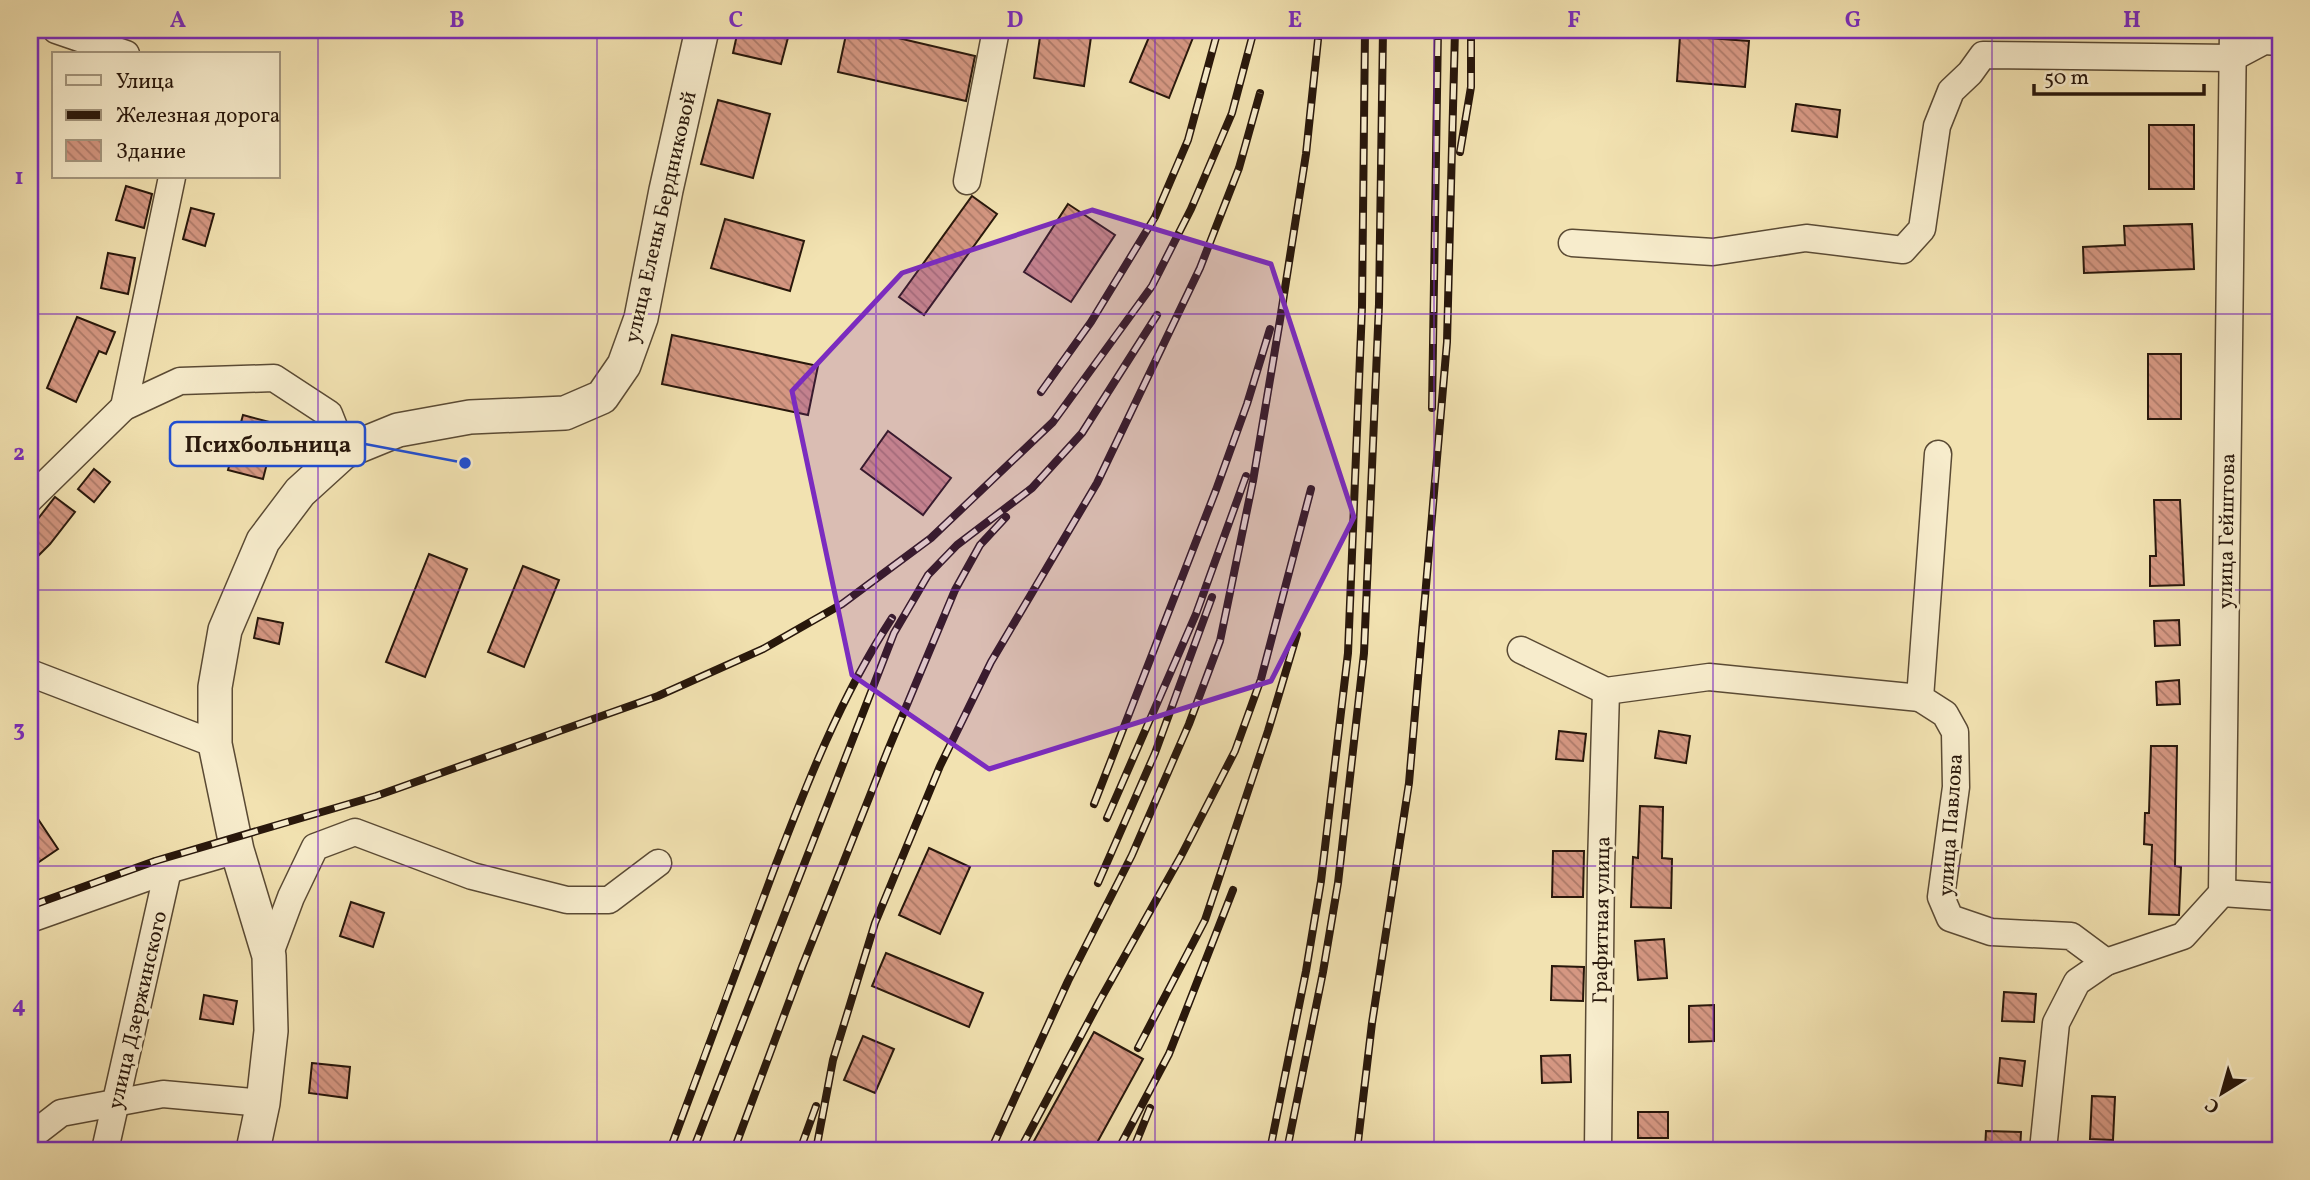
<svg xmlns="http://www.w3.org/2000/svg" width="2310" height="1180" viewBox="0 0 2310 1180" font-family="Vollkorn,serif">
  <defs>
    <pattern id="building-back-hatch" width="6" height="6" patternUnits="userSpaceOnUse" patternTransform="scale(1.75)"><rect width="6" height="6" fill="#d59782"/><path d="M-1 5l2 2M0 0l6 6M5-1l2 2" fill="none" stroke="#ad7a69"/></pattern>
  </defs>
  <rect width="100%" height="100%" fill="#f2e2b1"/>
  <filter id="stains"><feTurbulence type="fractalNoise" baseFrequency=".00286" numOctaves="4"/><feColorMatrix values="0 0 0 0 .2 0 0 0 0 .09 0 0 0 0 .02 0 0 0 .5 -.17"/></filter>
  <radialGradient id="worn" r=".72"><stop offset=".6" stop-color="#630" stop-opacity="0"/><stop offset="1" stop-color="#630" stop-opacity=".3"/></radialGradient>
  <g fill="url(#building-back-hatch)" stroke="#28170b" stroke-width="2">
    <path d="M 738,30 L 790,30 L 781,64 L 733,53 Z"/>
    <path d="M 847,30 L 864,30 L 975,56 L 966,101 L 838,72 Z"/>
    <path d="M 1041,30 L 1092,30 L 1084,86 L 1034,78 Z"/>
    <path d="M 1152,30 L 1196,30 L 1169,98 L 1130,82 Z"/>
    <path d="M 1680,36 L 1749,41 L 1745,87 L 1677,81 Z"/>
    <path d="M 718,100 L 770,114 L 753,178 L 701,164 Z"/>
    <path d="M 1796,104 L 1840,110 L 1837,137 L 1792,131 Z"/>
    <rect x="2149" y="125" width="45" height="64"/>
    <path d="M 126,186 L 152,194 L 144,228 L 116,220 Z"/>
    <path d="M 972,196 L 997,214 L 924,315 L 899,297 Z"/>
    <path d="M 1068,204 L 1115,235 L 1071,302 L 1024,272 Z"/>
    <path d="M 191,208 L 214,214 L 205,246 L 183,239 Z"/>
    <path d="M 725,219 L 804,241 L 790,291 L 711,268 Z"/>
    <path d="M 2192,224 L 2194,269 L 2084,273 L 2083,247 L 2125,245 L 2124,226 Z"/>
    <path d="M 108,253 L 135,258 L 128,294 L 101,288 Z"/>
    <path d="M 77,317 L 115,332 L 106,354 L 99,351 L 76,402 L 47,388 Z"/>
    <path d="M 672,335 L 818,366 L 808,415 L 662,384 Z"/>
    <rect x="2148" y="354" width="33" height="65"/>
    <path d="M 243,415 L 277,424 L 263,479 L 228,470 Z"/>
    <path d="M 888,431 L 951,478 L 923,515 L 861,469 Z"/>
    <path d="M 94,469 L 110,482 L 94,502 L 78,489 Z"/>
    <path d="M 55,497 L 75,512 L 50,544 L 30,564 L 30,529 Z"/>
    <path d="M 2154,500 L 2180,500 L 2184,585 L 2150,586 L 2150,556 L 2156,556 Z"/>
    <path d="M 429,554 L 467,569 L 425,677 L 386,662 Z"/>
    <path d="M 523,566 L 559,580 L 524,667 L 488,652 Z"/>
    <path d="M 258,618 L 283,623 L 279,644 L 254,638 Z"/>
    <path d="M 2179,620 L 2180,645 L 2155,646 L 2154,621 Z"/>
    <path d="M 2179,680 L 2180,704 L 2157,705 L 2156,682 Z"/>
    <path d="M 1559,731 L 1586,734 L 1583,761 L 1556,759 Z"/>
    <path d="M 1659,731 L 1690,736 L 1686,763 L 1655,758 Z"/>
    <path d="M 2151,746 L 2177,746 L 2175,866 L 2181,867 L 2179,915 L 2149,914 L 2152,845 L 2144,844 L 2145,813 L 2149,813 Z"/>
    <path d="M 1640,806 L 1663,807 L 1662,858 L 1672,859 L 1671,908 L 1631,907 L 1633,857 L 1638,858 Z"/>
    <path d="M 30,807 L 58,849 L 30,868 Z"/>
    <path d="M 929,848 L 970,867 L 940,934 L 899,915 Z"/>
    <path d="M 1553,851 L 1584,851 L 1583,897 L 1552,897 Z"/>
    <path d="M 351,902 L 384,913 L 373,947 L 340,936 Z"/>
    <path d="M 1664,939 L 1667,978 L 1638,980 L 1635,941 Z"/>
    <path d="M 886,953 L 983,993 L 969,1027 L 872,986 Z"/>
    <path d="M 1552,966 L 1584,967 L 1583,1001 L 1551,1000 Z"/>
    <path d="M 2004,992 L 2036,994 L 2034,1022 L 2002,1021 Z"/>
    <path d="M 204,995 L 237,1001 L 233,1024 L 200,1019 Z"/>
    <path d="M 1714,1005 L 1714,1041 L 1689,1042 L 1689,1006 Z"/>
    <path d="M 1094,1032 L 1143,1059 L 1093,1150 L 1029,1150 Z"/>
    <path d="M 863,1036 L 894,1049 L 875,1093 L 844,1080 Z"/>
    <path d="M 1570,1055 L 1571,1082 L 1542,1083 L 1541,1056 Z"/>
    <path d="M 2000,1058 L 2025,1061 L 2022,1086 L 1998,1083 Z"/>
    <path d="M 312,1063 L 350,1067 L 347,1098 L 309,1093 Z"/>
    <path d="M 2092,1096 L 2115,1097 L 2113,1140 L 2090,1139 Z"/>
    <rect x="1638" y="1112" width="30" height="26"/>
    <path d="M 1986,1131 L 2021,1132 L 2020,1150 L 1985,1150 Z"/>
  </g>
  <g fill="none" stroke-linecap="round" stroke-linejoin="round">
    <g stroke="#5a4a34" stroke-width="29">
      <g id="minor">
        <path d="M 56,30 L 126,54"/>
        <path d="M 967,181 L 996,30"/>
        <path d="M 1572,243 L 1713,252 L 1806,238 L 1903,250 L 1922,229 L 1937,126 L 1951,91 L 1970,73 L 1983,55 L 2232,58 L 2264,41 L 2280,42"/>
        <path d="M 124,407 L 172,177"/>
        <path d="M 1938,454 L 1920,698 L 1945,714 L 1955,732 L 1956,787 L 1941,897 L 1950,918 L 1991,932 L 2071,936 L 2106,962"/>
        <path d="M 30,499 L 124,407 L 180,381 L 274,378 L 329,414 L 344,452"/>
        <path d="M 1521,650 L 1606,691 L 1709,677 L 1920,698"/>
        <path d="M 30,673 L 215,744"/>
        <path d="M 2222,893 L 2280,897"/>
        <path d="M 30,919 L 168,870 L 237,850"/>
        <path d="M 269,956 L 291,897 L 315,847 L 355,832 L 472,876 L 567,900 L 609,900 L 658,863"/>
        <path d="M 30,1137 L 61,1113 L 163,1094 L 263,1103"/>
        <path d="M 105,1150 L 168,870"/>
        <path d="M 1598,1150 L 1601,866 L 1606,691"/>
        <path d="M 2043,1150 L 2056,1023 L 2077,982 L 2106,962 L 2183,936 L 2222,893 L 2233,30"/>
      </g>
    </g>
    <g stroke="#5a4a34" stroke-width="36">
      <path id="tertiary" d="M 253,1150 L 263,1103 L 271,1031 L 269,956 L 237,850 L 215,744 L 215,687 L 225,630 L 263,541 L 300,492 L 344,452 L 398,430 L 470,417 L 565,413 L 602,397 L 624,365 L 641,318 L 666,190 L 702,30"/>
    </g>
    <use href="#minor" stroke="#f7eccc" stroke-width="26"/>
    <use href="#tertiary" stroke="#f7eccc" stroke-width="33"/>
    <g stroke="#28170b" stroke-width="8">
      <g id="rail">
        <path d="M 1460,152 L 1471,87 L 1471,30"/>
        <path d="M 1041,392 L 1091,322 L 1155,217 L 1188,140 L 1218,30"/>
        <path d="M 1432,408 L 1438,30"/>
        <path d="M 1094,804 L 1216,490 L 1247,404 L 1270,329"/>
        <path d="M 1107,818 L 1196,614 L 1246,476"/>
        <path d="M 1098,883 L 1155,753 L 1212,597"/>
        <path d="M 30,906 L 155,861 L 376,796 L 658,696 L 763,649 L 842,604 L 931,538 L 1053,422 L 1152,286 L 1191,209 L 1232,113 L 1254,30"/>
        <path d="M 1138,1048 L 1205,920 L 1268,731 L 1297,634"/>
        <path d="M 670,1150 C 704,1057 738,964 773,872 C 807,783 840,698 892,618"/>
        <path d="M 693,1150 L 894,633 L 928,575 L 957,545 L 1032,488 L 1082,433 L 1157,315"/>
        <path d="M 734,1150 L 802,967 L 888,750 L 955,590 L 980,545 L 1006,517"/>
        <path d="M 800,1150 L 816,1106"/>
        <path d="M 816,1150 L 833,1060 L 875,923 L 940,766 L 991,662 L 1097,483 L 1200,268 L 1239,168 L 1260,93"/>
        <path d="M 991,1150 L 1068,981 L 1132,855 L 1189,724 L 1220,641 L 1253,481 L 1280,320 L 1306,154 L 1319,30"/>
        <path d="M 1020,1150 L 1100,1000 L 1181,856 L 1235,751 L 1261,679 L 1311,489"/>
        <path d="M 1118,1150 L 1169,1054 L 1233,890"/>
        <path d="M 1133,1150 L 1150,1108"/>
        <path d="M 1270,1150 L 1306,971 L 1321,881 L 1348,653 L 1362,307 L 1365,30"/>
        <path d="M 1287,1150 L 1323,972 L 1338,883 L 1364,653 L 1379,304 L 1383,30"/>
        <path d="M 1357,1150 L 1372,1023 L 1409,783 L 1447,342 L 1455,30"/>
      </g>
    </g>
    <use href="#rail" stroke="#f7eccc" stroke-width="5" stroke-dasharray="16" stroke-linecap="butt"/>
  </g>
  <path fill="#7b2cbf" fill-opacity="0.2" stroke="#7b2cbf" stroke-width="5" stroke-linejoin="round" d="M 1092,210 L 1271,264 L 1354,517 L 1271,681 L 989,769 L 852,675 L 792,391 L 902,273 Z"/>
  <path fill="none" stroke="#7b2cbf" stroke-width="2" stroke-opacity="0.55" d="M 318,30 L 318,1150M 597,30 L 597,1150M 876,30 L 876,1150M 1155,30 L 1155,1150M 1434,30 L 1434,1150M 1713,30 L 1713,1150M 1992,30 L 1992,1150M 30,314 L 2280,314M 30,590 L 2280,590M 30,866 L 2280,866"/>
  <g text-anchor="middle" stroke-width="6" stroke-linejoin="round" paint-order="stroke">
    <g font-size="21" fill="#28170b" stroke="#f7eccc">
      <text transform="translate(660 217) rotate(-77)" y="7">улица Елены Бердниковой</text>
      <text transform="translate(2226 531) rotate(-89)" y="7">улица Гейштова</text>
      <text transform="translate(1950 825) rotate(-86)" y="7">улица Павлова</text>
      <text transform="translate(1601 920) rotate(-89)" y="7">Графитная улица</text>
      <text transform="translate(137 1010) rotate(-77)" y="7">улица Дзержинского</text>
    </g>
  </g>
  <path fill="none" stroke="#1d4ed8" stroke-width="2.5" d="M465 463L365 444"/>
  <circle fill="#1d4ed8" stroke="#f7eccc" stroke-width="2.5" cx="465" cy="463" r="7"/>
  <rect fill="#f7eccc" stroke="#1d4ed8" stroke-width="2.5" x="170" y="422" width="195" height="44" rx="7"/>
  <g font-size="23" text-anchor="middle" font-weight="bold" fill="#28170b">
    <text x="268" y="452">Психбольница</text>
  </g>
  <rect width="2310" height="1180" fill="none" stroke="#f2e2b1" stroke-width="77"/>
  <rect x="52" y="52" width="228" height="126" fill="#f7eccc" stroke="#a4977f" stroke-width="2"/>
  <rect x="66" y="75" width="35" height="10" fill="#f7eccc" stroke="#a4977f" stroke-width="2"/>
  <text x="116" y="88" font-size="21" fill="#28170b">Улица</text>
  <rect x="66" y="110" width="35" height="10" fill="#28170b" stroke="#a4977f" stroke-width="2"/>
  <text x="116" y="122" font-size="21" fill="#28170b">Железная дорога</text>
  <rect x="66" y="140" width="35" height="21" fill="url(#building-back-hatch)" stroke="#a4977f" stroke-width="2"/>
  <text x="116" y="158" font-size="21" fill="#28170b">Здание</text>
  <g transform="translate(2222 1093) rotate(217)" stroke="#f7eccc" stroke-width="5" paint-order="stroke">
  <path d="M0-5L12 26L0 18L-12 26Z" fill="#28170b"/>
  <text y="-10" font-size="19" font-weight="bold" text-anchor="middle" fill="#28170b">С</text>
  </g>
  <path d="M2034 84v10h170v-10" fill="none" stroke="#28170b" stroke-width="3.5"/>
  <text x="2044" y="84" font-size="21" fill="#28170b" stroke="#f7eccc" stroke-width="5" paint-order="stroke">50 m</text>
  <rect x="38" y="38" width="2234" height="1104" fill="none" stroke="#7b2cbf" stroke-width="2.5"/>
  <g font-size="23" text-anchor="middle" font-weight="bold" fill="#7b2cbf">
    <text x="178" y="27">A</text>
    <text x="457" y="27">B</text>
    <text x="736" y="27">C</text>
    <text x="1015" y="27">D</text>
    <text x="1295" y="27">E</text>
    <text x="1574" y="27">F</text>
    <text x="1853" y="27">G</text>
    <text x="2132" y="27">H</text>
    <text x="19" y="184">1</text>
    <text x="19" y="460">2</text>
    <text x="19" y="736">3</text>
    <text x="19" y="1012">4</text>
  </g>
  <rect width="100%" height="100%" filter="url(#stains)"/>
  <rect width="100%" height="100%" fill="url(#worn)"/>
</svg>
